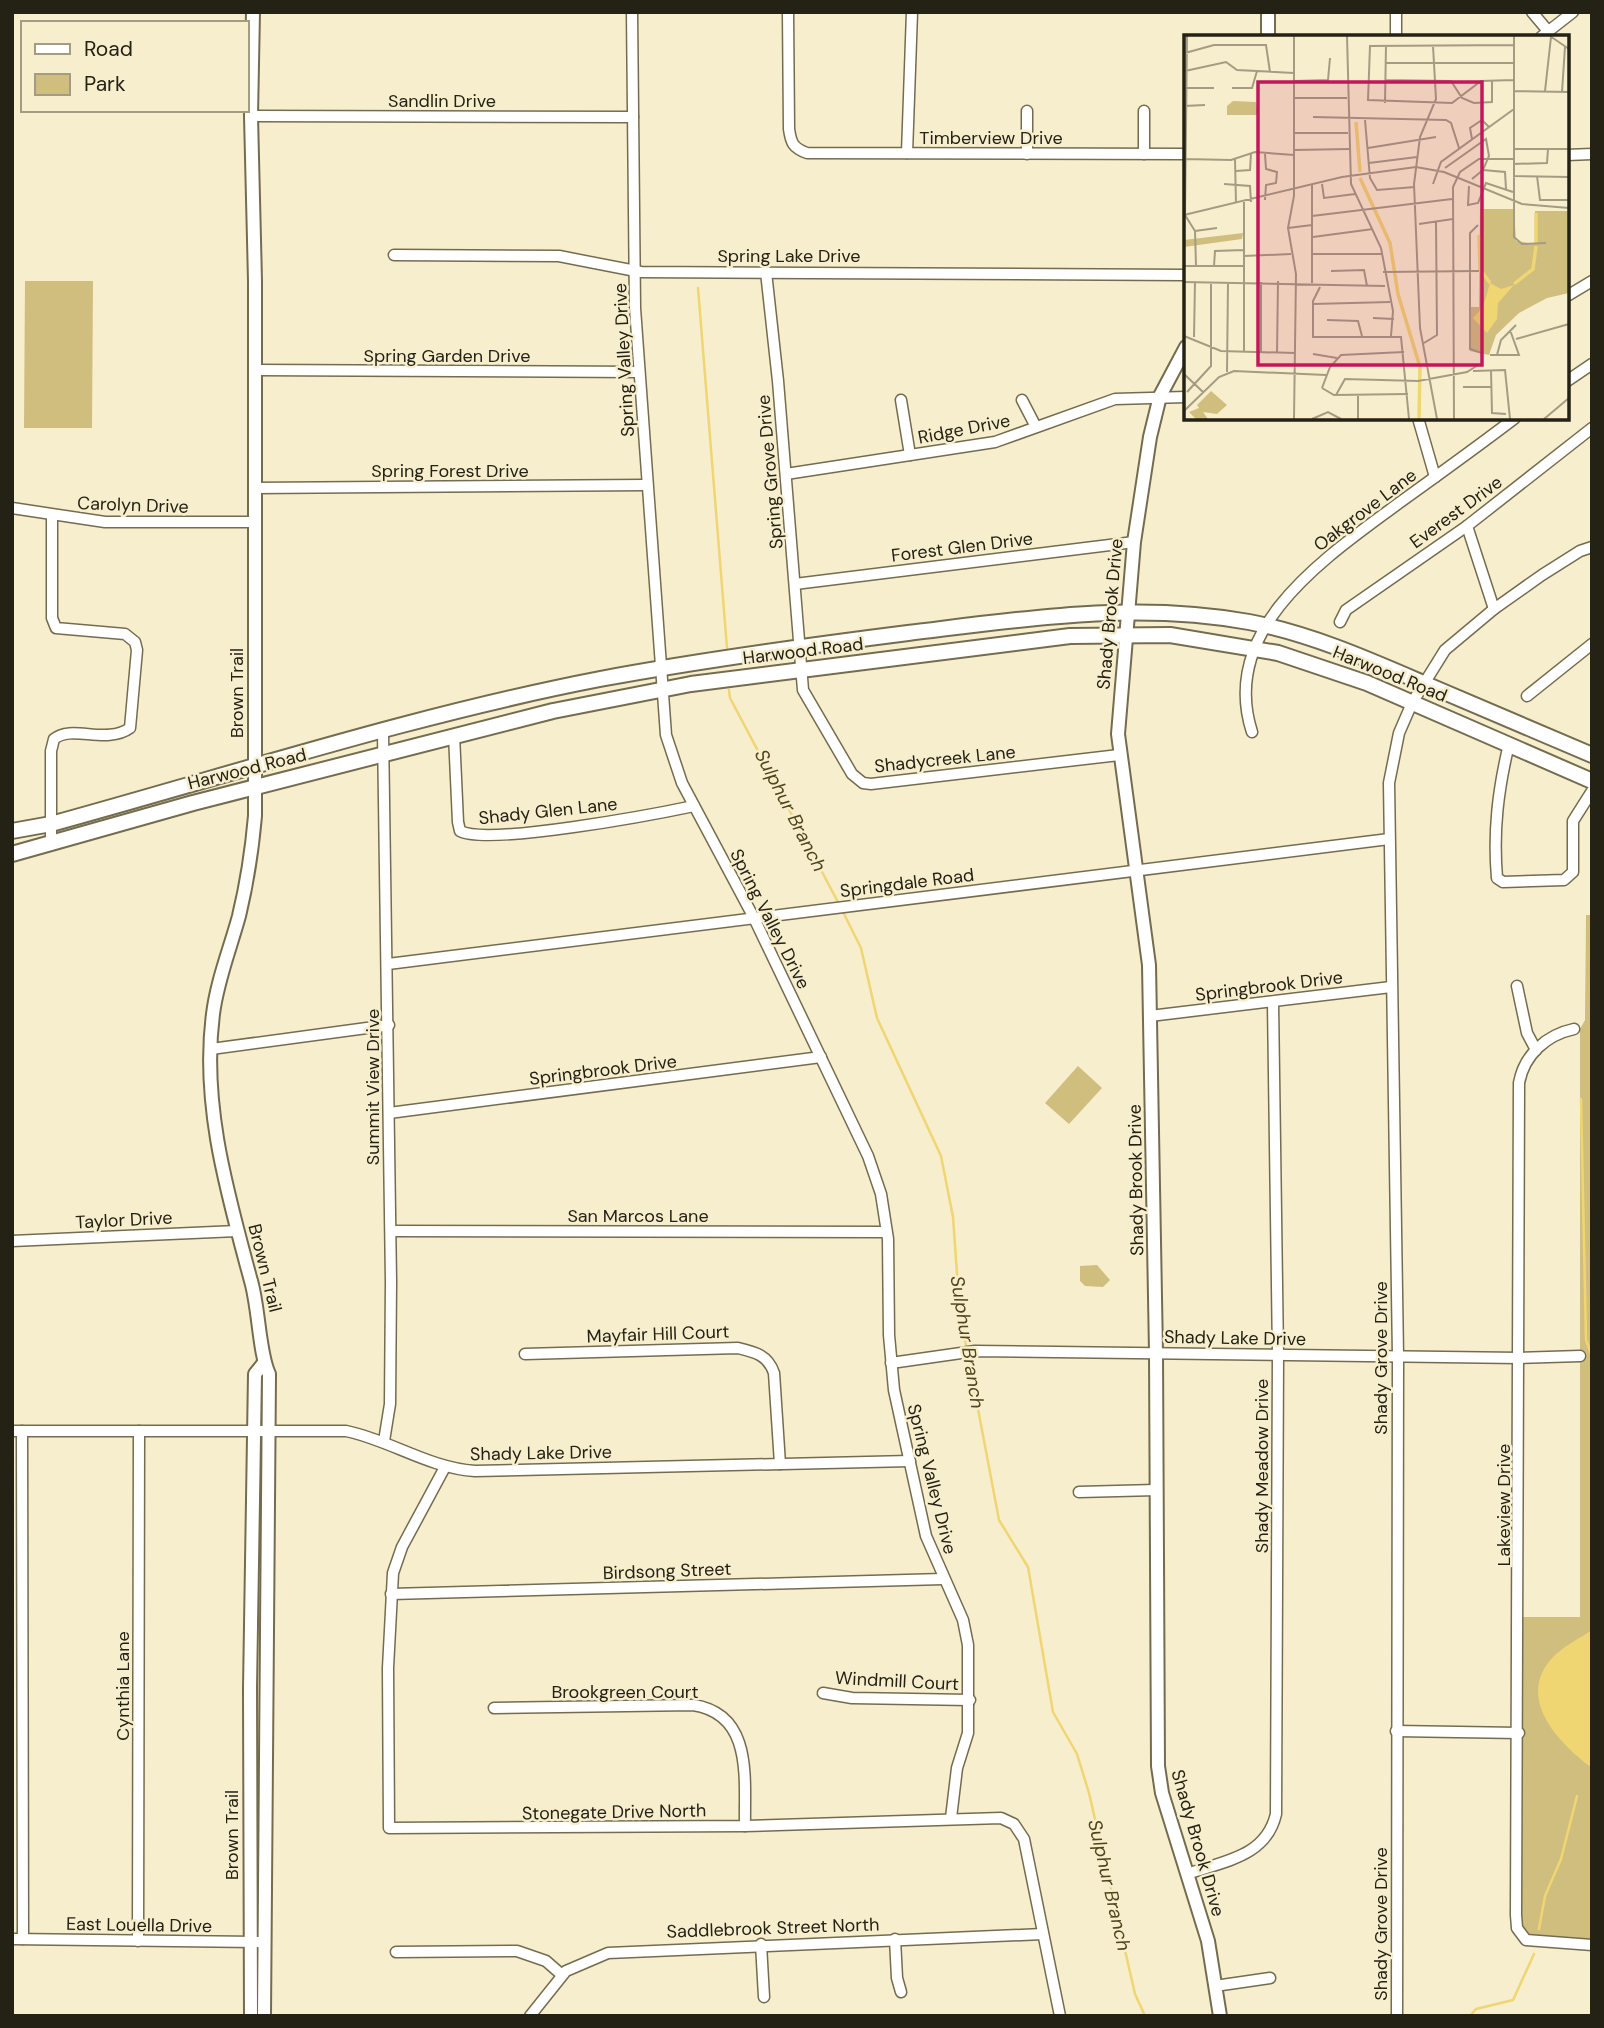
<svg xmlns="http://www.w3.org/2000/svg" width="1604" height="2028" viewBox="0 0 1604 2028" font-family="'DM Sans',sans-serif">
  <rect width="100%" height="100%" fill="#f7eecd"/>
  <g fill="#d0be7f">
    <path d="M 25,281 L 93,281 L 92,428 L 24,428 Z"/>
    <path d="M 1586,915 L 1592,915 L 1592,1945 L 1526,1940 L 1516,1915 L 1519,1617 L 1580,1617 L 1580,1029 L 1585,1020 Z"/>
    <path d="M 1078,1066 L 1102,1088 L 1069,1124 L 1045,1103 Z"/>
    <path d="M 1097,1265 L 1110,1280 L 1103,1287 L 1085,1286 L 1080,1281 L 1080,1266 Z"/>
  </g>
  <path fill="#f0d573" d="M 1592,1630 L 1592,1768 C 1558,1743 1513,1696 1555,1655 C 1566,1645 1580,1638 1592,1630 Z"/>
  <g fill="none" stroke-linecap="round" stroke-linejoin="round">
    <g stroke="#f0d573" stroke-width="2.5">
      <path d="M 698,288 L 727,648"/>
      <path d="M 729,690 L 730,698 L 839,904"/>
      <path d="M 842,910 L 861,948 L 877,1018 L 941,1156 L 953,1217 L 960,1316 L 967,1350"/>
      <path d="M 1581,1099 L 1586,1340 L 1592,1356"/>
      <path d="M 968,1356 L 999,1520 L 1028,1567 L 1053,1712 L 1077,1754 L 1089,1793 L 1135,1994 L 1145,2016"/>
      <path d="M 1539,1929 L 1545,1896 L 1561,1859 L 1577,1796"/>
      <path d="M 1470,2016 L 1476,2009 L 1513,2000 L 1534,1954"/>
    </g>
    <g stroke="#746c4f" stroke-width="13">
      <g id="minor">
        <path d="M 632,12 L 635,308 L 666,735 L 682,783 L 754,918 L 868,1156 L 881,1194 L 888,1239 L 889,1335 L 894,1390 L 926,1536 L 963,1620 L 968,1645 L 968,1733 L 957,1768 L 951,1818"/>
        <path d="M 788,12 L 789,129 C 791,143 793,148 807,153 L 1186,154"/>
        <path d="M 1396,12 L 1396,37"/>
        <path d="M 1532,12 L 1548,31"/>
        <path d="M 1541,37 L 1573,12"/>
        <path d="M 1027,111 L 1027,154"/>
        <path d="M 1144,111 L 1144,154"/>
        <path d="M 251,116 L 633,117"/>
        <path d="M 907,153 L 912,12"/>
        <path d="M 1567,155 L 1592,154"/>
        <path d="M 394,255 L 559,256 L 641,272 L 1186,275"/>
        <path d="M 766,272 L 778,381 L 803,690 L 852,774 L 863,783 L 871,784 L 1119,755"/>
        <path d="M 1567,296 L 1592,281"/>
        <path d="M 255,370 L 639,372"/>
        <path d="M 1567,381 L 1592,364"/>
        <path d="M 901,400 L 910,455"/>
        <path d="M 1022,400 L 1036,427"/>
        <path d="M 1418,418 L 1435,477"/>
        <path d="M 786,474 L 995,442 L 1115,399 L 1186,397"/>
        <path d="M 254,488 L 646,485"/>
        <path d="M 12,508 L 105,522 L 254,522"/>
        <path d="M 1467,526 L 1494,609"/>
        <path d="M 795,584 L 1134,542"/>
        <path d="M 1340,622 L 1346,610 L 1467,526 L 1592,428"/>
        <path d="M 1527,696 L 1592,644"/>
        <path d="M 383,732 L 391,1282 L 390,1404 L 384,1441"/>
        <path d="M 1252,732 C 1218,627 1328,556 1399,503 C 1438,475 1477,447 1515,418"/>
        <path d="M 454,735 L 458,822 L 460,831 C 488,846 656,814 694,806"/>
        <path d="M 1509,744 C 1498,790 1493,831 1497,878 L 1503,882 L 1564,880 L 1573,872 L 1573,821 L 1592,791"/>
        <path d="M 51,845 L 51,751 L 54,739 C 72,724 106,745 130,728 L 137,650 L 135,642 L 125,634 L 56,628 L 52,618 L 52,515"/>
        <path d="M 388,964 L 1389,839"/>
        <path d="M 1517,986 L 1527,1033 L 1536,1050"/>
        <path d="M 1150,1016 L 1391,987"/>
        <path d="M 1574,1029 C 1546,1035 1524,1055 1519,1083 L 1516,1915 L 1517,1928 L 1526,1940 L 1592,1945"/>
        <path d="M 211,1049 L 389,1025"/>
        <path d="M 389,1113 L 821,1057"/>
        <path d="M 391,1231 L 886,1232"/>
        <path d="M 12,1241 L 237,1231"/>
        <path d="M 525,1354 L 738,1348 C 755,1352 768,1355 774,1373 L 780,1464"/>
        <path d="M 891,1363 L 975,1351 L 1520,1358 L 1580,1356"/>
        <path d="M 12,1431 L 346,1431 C 390,1440 429,1468 475,1471 L 910,1461"/>
        <path d="M 22,1431 L 23,1939"/>
        <path d="M 445,1467 L 402,1547 L 393,1573 L 388,1668 L 389,1828 L 745,1826 L 1001,1818 L 1014,1824 L 1024,1839 L 1060,2016"/>
        <path d="M 1079,1492 L 1156,1490"/>
        <path d="M 391,1594 L 943,1579"/>
        <path d="M 823,1693 L 852,1698 L 970,1700"/>
        <path d="M 494,1708 L 693,1705 C 754,1714 744,1780 745,1826"/>
        <path d="M 1396,1731 L 1519,1733"/>
        <path d="M 1187,1874 C 1224,1861 1266,1857 1276,1814 L 1278,1355 L 1273,1003"/>
        <path d="M 12,1939 L 264,1942"/>
        <path d="M 895,1939 L 897,1978 L 901,1992"/>
        <path d="M 138,1941 L 139,1431"/>
        <path d="M 761,1944 L 764,1997"/>
        <path d="M 396,1952 L 517,1951 L 546,1961 L 562,1975"/>
        <path d="M 1215,1986 L 1270,1978"/>
        <path d="M 530,2016 L 566,1971 L 608,1953 L 1043,1934"/>
        <path d="M 1397,2016 L 1398,1356 L 1389,783 L 1399,733 L 1412,703 L 1445,650 L 1494,609 L 1542,575 L 1580,551 L 1592,547"/>
      </g>
    </g>
    <g stroke="#746c4f" stroke-width="16">
      <g id="tertiary">
        <path d="M 253,12 L 251,116 L 255,281 L 255,816 C 252,850 247,883 239,916 C 230,949 217,981 213,1014 C 201,1105 228,1195 251,1281 C 259,1308 259,1354 269,1374 L 264,2016"/>
        <path d="M 1268,12 L 1268,37"/>
        <path d="M 1186,347 L 1160,396 L 1150,437 L 1134,542 L 1118,734 L 1149,965 L 1156,1352 L 1158,1766 L 1162,1793 L 1208,1941 L 1220,2016"/>
        <path d="M 251,2016 L 250,1688 L 255,1374 L 263,1364"/>
      </g>
    </g>
    <g stroke="#746c4f" stroke-width="18">
      <g id="secondary">
        <path d="M 12,831 L 51,824 C 233,774 414,715 600,679 C 702,660 805,646 908,633 C 1023,619 1134,601 1249,622 C 1312,634 1372,661 1430,686 C 1484,709 1538,732 1592,755"/>
        <path d="M 12,854 L 193,803 L 553,711 L 691,684 L 1070,636 L 1170,635 L 1278,653 L 1367,683 L 1592,781"/>
      </g>
    </g>
    <use href="#minor" stroke="#fff" stroke-width="10"/>
    <use href="#tertiary" stroke="#fff" stroke-width="12"/>
    <use href="#secondary" stroke="#fff" stroke-width="14"/>
  </g>
  <g text-anchor="middle" stroke-width="5" stroke-linejoin="round" paint-order="stroke">
    <g font-size="18" fill="#242115" stroke="#f7eecd">
      <text x="442" y="107">Sandlin Drive</text>
      <text x="991" y="144">Timberview Drive</text>
      <text x="789" y="262">Spring Lake Drive</text>
      <text x="447" y="362">Spring Garden Drive</text>
      <text transform="translate(624 360) rotate(-93)" y="6">Spring Valley Drive</text>
      <text transform="translate(964 429) rotate(-11)" y="6">Ridge Drive</text>
      <text x="450" y="477">Spring Forest Drive</text>
      <text transform="translate(770 472) rotate(-95)" y="6">Spring Grove Drive</text>
      <text transform="translate(133 505) rotate(2)" y="6">Carolyn Drive</text>
      <text transform="translate(1365 510) rotate(-37)" y="6">Oakgrove Lane</text>
      <text transform="translate(1456 512) rotate(-36)" y="6">Everest Drive</text>
      <text transform="translate(962 547) rotate(-7)" y="6">Forest Glen Drive</text>
      <text transform="translate(1110 614) rotate(-85)" y="6">Shady Brook Drive</text>
      <text transform="translate(803 651) rotate(-7)" y="6">Harwood Road</text>
      <text transform="translate(1390 674) rotate(22)" y="6">Harwood Road</text>
      <text transform="translate(237 693) rotate(-90)" y="6">Brown Trail</text>
      <text transform="translate(945 759) rotate(-6)" y="6">Shadycreek Lane</text>
      <text transform="translate(247 769) rotate(-14)" y="6">Harwood Road</text>
      <text transform="translate(548 811) rotate(-6)" y="6">Shady Glen Lane</text>
      <text transform="translate(907 883) rotate(-7)" y="6">Springdale Road</text>
      <text transform="translate(770 919) rotate(63)" y="6">Spring Valley Drive</text>
      <text transform="translate(1269 986) rotate(-7)" y="6">Springbrook Drive</text>
      <text transform="translate(603 1070) rotate(-7)" y="6">Springbrook Drive</text>
      <text transform="translate(373 1087) rotate(-90)" y="6">Summit View Drive</text>
      <text transform="translate(1136 1180) rotate(-91)" y="6">Shady Brook Drive</text>
      <text x="638" y="1222">San Marcos Lane</text>
      <text transform="translate(124 1220) rotate(-3)" y="6">Taylor Drive</text>
      <text transform="translate(265 1268) rotate(76)" y="6">Brown Trail</text>
      <text transform="translate(658 1334) rotate(-2)" y="6">Mayfair Hill Court</text>
      <text transform="translate(1235 1338) rotate(1)" y="6">Shady Lake Drive</text>
      <text transform="translate(1381 1358) rotate(-90)" y="6">Shady Grove Drive</text>
      <text transform="translate(541 1453) rotate(-1)" y="6">Shady Lake Drive</text>
      <text transform="translate(1262 1466) rotate(-90)" y="6">Shady Meadow Drive</text>
      <text transform="translate(932 1479) rotate(76)" y="6">Spring Valley Drive</text>
      <text transform="translate(1504 1505) rotate(-90)" y="6">Lakeview Drive</text>
      <text transform="translate(667 1571) rotate(-2)" y="6">Birdsong Street</text>
      <text transform="translate(897 1681) rotate(3)" y="6">Windmill Court</text>
      <text transform="translate(123 1686) rotate(-90)" y="6">Cynthia Lane</text>
      <text x="625" y="1698">Brookgreen Court</text>
      <text transform="translate(614 1812) rotate(-1)" y="6">Stonegate Drive North</text>
      <text transform="translate(232 1835) rotate(-90)" y="6">Brown Trail</text>
      <text transform="translate(1198 1843) rotate(74)" y="6">Shady Brook Drive</text>
      <text transform="translate(1381 1924) rotate(-90)" y="6">Shady Grove Drive</text>
      <text transform="translate(139 1925) rotate(1)" y="6">East Louella Drive</text>
      <text transform="translate(773 1928) rotate(-2)" y="6">Saddlebrook Street North</text>
    </g>
    <g font-size="19" font-style="italic" fill="#51451c" stroke="#f7eecd">
      <text transform="translate(791 810) rotate(63)" y="7">Sulphur Branch</text>
      <text transform="translate(968 1342) rotate(81)" y="7">Sulphur Branch</text>
      <text transform="translate(1110 1885) rotate(77)" y="7">Sulphur Branch</text>
    </g>
  </g>
  <g transform="translate(1184 35)">
    <rect width="385" height="385" fill="#f7eecd"/>
    <path d="M 49,66 L 72,67 L 74,80 L 43,80 L 43,71 ZM 296,174 L 330,174 L 332,206 L 351,209 L 351,176 L 385,176 L 385,258 L 363,263 L 335,278 L 312,300 L 305,320 L 286,316 L 287,272 L 295,272 ZM 59,198 L 58,204 L 0,212 L 0,205 ZM 27,356 L 43,370 L 33,379 L 19,377 L 24,384 L 12,384 L 5,377 L 15,373 L 13,370 Z" fill="#d0be7f"/>
    <path d="M 306,248 L 317,254 L 330,250 L 314,268 L 313,284 L 303,298 L 289,283 L 299,272 Z" fill="#f0d573"/>
    <path fill="none" stroke="#f0d573" stroke-width="3.5" d="M 172,87 L 176,137M 176,143 L 206,208 L 214,259 L 236,332 L 235,384M 295,200 L 296,234 L 306,248M 352,208 L 352,178M 330,249 L 349,234 L 352,211"/>
    <path fill="none" stroke="#a39c83" stroke-width="2" d="M 3,1 L 1,180 L 11,196 L 12,231M 110,1 L 110,161 L 104,193 L 112,239 L 110,384M 163,1 L 167,149 L 197,213 L 209,276 L 207,301M 330,1 L 330,202 L 338,209 L 362,208M 366,1 L 385,14M 330,10 L 186,11 L 184,65 L 268,68 L 297,46 L 330,45M 249,11 L 252,64 L 236,102 L 230,149 L 236,293 L 253,384M 1,18 L 30,10 L 82,10 L 86,37M 202,28 L 330,28M 1,36 L 42,27 L 53,35 L 110,38M 202,45 L 267,46 L 278,63 L 290,68 L 308,67 L 308,45M 110,46 L 144,45 L 146,23M 0,53 L 30,53M 48,53 L 68,53 L 73,36M 330,56 L 385,57M 361,56 L 367,2M 378,57 L 381,12M 109,63 L 163,63M 201,68 L 202,10M 0,71 L 21,70M 129,82 L 262,85 L 267,88 L 275,113M 181,85 L 186,143 L 193,155 L 231,152M 110,98 L 164,98M 288,104 L 286,93 L 298,85 L 305,92M 184,113 L 252,102M 329,114 L 385,114M 110,115 L 165,114M 1,124 L 47,125 L 71,117 L 110,120M 51,124 L 52,169M 185,128 L 233,122M 329,129 L 363,128 L 364,114M 261,133 L 302,104 L 305,121 L 299,135 L 288,144M 299,135 L 321,137 L 322,154M 52,136 L 66,135 L 67,118M 329,141 L 385,142M 353,141 L 356,165 L 385,165M 40,149 L 66,151 L 67,167M 138,149 L 140,163 L 171,159M 249,149 L 257,127 L 330,74M 128,150 L 128,248M 285,151 L 284,170 L 294,168 L 302,148 L 329,157M 60,165 L 60,317M 81,165 L 82,150 L 92,148 L 93,137 L 82,134 L 81,119M 0,180 L 158,142 L 232,132 L 260,137 L 338,169 L 385,173M 128,181 L 268,164M 235,189 L 269,184M 294,190 L 286,198 L 286,314 L 298,318M 104,193 L 128,190M 11,196 L 33,193M 129,202 L 189,194M 129,219 L 198,219M 60,221 L 107,219M 0,231 L 60,231M 30,231 L 31,216 L 60,215M 147,236 L 180,235 L 183,251M 199,237 L 295,236M 0,247 L 201,251M 77,247 L 77,318M 136,252 L 129,266 L 129,302 L 217,302 L 225,384M 129,269 L 206,267M 189,283 L 210,284M 143,285 L 174,286 L 178,301M 0,301 L 37,316 L 111,318M 10,302 L 11,247M 332,304 L 385,289M 240,308 L 253,300 L 252,187M 93,318 L 94,246M 129,319 L 153,323M 306,320 L 335,320 L 326,295M 313,320 L 317,305 L 332,290M 307,335 L 308,378 L 322,379M 289,336 L 321,335 L 326,384M 43,337 L 44,247M 0,339 L 19,357M 279,352 L 308,352M 138,353 L 146,332 L 157,320 L 220,317M 138,353 L 150,360 L 224,359M 3,357 L 27,331 L 27,247M 152,360 L 161,344 L 234,346 L 283,337 L 294,330M 0,376 L 35,342 L 50,336 L 142,340M 128,384 L 144,377 L 157,384M 174,384 L 174,360M 270,384 L 269,152 L 276,137 L 295,124 L 329,124M 360,384 L 385,363"/>
    <path fill="#c2185b" fill-opacity="0.15" stroke="#c2185b" stroke-width="3.5" d="M 74,47 L 298,47 L 298,330 L 74,330 Z"/>
    <rect width="385" height="385" fill="none" stroke="#242115" stroke-width="3.5"/>
  </g>
  <rect width="1604" height="2028" fill="none" stroke="#242115" stroke-width="28"/>
  <rect x="21" y="21" width="228" height="91" fill="#f7eecd" stroke="#a39c83" stroke-width="2"/>
  <rect x="35" y="44" width="35" height="10" fill="#ffffff" stroke="#a39c83" stroke-width="2"/>
  <text x="84" y="56" font-size="21" fill="#242115">Road</text>
  <rect x="35" y="74" width="35" height="21" fill="#d0be7f" stroke="#a39c83" stroke-width="2"/>
  <text x="84" y="91" font-size="21" fill="#242115">Park</text>
</svg>
